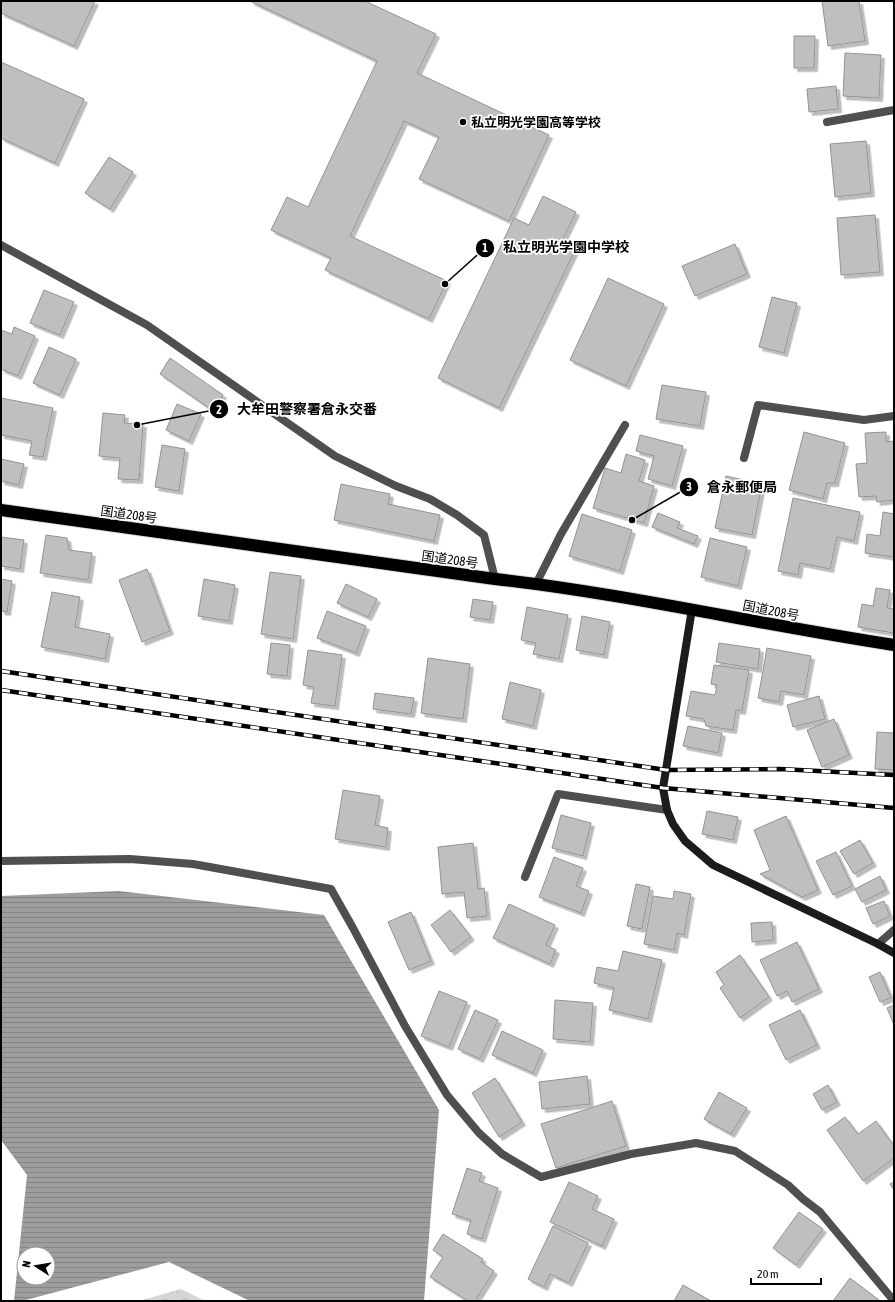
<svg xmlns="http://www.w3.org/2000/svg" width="895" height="1302" viewBox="0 0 895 1302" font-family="'Asap Condensed','Noto Sans JP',sans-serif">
  <defs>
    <pattern id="forest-crowns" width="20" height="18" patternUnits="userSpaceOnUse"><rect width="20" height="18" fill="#d6d6d6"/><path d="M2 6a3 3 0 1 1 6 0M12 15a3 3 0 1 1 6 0" fill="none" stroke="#b6b6b6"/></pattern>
    <pattern id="water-rules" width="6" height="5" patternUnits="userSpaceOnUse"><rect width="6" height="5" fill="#9d9d9d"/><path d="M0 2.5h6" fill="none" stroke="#858585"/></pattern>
    <filter id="shadow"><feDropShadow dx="3.5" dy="3.5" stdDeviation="0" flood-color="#0004"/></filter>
  </defs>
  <rect width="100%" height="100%" fill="#fff"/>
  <path fill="url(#forest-crowns)" d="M 181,1289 L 205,1301 L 138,1301 L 139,1301 Z"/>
  <path fill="url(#water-rules)" fill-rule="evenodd" d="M 119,891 L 324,915 L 439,1110 L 424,1301 L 250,1301 L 169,1262 L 22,1301 L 14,1301 L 27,1175 L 1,1140 L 1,896 ZM 24,1254 L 48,1254 L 48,1278 L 24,1278 Z"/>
  <g fill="#bfbfbf" stroke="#939393" filter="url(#shadow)">
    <path d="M 1,1 L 95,1 L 74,46 L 1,13 Z"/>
    <path d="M 250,1 L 365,1 L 436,34 L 417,73 L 549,135 L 509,221 L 419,179 L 439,137 L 404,121 L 350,236 L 447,281 L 429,319 L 325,270 L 331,258 L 271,230 L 287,197 L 308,207 L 377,61 Z"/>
    <path d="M 822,1 L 859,1 L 865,41 L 828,46 Z"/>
    <path d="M 794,36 L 815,36 L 814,68 L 794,68 Z"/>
    <path d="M 845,53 L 881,55 L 879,98 L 843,96 Z"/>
    <path d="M 1,62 L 84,99 L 55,163 L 1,138 Z"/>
    <path d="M 836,86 L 838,109 L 809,112 L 807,89 Z"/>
    <path d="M 866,141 L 871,193 L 835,197 L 830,144 Z"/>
    <path d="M 109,157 L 133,172 L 110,209 L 85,193 Z"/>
    <path d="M 543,196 L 576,212 L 563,239 L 577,246 L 499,408 L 438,378 L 514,218 L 529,225 Z"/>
    <path d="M 875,215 L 880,272 L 841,275 L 837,218 Z"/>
    <path d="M 735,244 L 747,274 L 695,296 L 682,266 Z"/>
    <path d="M 608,278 L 664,304 L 626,386 L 570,360 Z"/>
    <path d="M 44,290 L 74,302 L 60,335 L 30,323 Z"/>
    <path d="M 772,297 L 797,303 L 784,353 L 759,347 Z"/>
    <path d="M 14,327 L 35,336 L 18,376 L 1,369 L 1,330 L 12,334 Z"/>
    <path d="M 49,347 L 76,359 L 60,395 L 33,383 Z"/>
    <path d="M 170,358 L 223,395 L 212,410 L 160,374 Z"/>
    <path d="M 662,385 L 706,392 L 700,426 L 656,419 Z"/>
    <path d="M 1,398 L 53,408 L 43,457 L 29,455 L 32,441 L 1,435 Z"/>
    <path d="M 177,404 L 201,414 L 189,441 L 166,430 Z"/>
    <path d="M 103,413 L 125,415 L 124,423 L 143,424 L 139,480 L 118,479 L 120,458 L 99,456 Z"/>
    <path d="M 804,432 L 845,443 L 835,483 L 827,483 L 823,499 L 789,490 Z"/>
    <path d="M 886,432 L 886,442 L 894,441 L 894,500 L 877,502 L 876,496 L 859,497 L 856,464 L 867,463 L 865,433 Z"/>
    <path d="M 640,435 L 683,446 L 672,486 L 648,479 L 654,456 L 636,451 Z"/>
    <path d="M 162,445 L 185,449 L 179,491 L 155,487 Z"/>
    <path d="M 626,454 L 645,460 L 639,481 L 654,486 L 644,523 L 593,508 L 605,468 L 621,473 Z"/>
    <path d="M 1,459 L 24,464 L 19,485 L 1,481 Z"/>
    <path d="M 726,476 L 762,484 L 752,535 L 715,528 Z"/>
    <path d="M 341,484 L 390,494 L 388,504 L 440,515 L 434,541 L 334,520 Z"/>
    <path d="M 793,498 L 860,512 L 854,541 L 837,537 L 830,569 L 800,563 L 798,575 L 778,571 Z"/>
    <path d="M 883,512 L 894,514 L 894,557 L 865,553 L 867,534 L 880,536 Z"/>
    <path d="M 658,513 L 680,522 L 677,528 L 698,536 L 694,544 L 652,527 Z"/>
    <path d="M 582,514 L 632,530 L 620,571 L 569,556 Z"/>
    <path d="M 46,535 L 67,538 L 69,550 L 92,553 L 88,580 L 40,573 Z"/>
    <path d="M 1,537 L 24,540 L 20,569 L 1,566 Z"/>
    <path d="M 710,538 L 747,547 L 738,586 L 701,577 Z"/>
    <path d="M 147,569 L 170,631 L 142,642 L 119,580 Z"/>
    <path d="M 270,572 L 301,576 L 293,639 L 261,634 Z"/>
    <path d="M 1,579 L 12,581 L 7,612 L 1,611 Z"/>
    <path d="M 204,579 L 235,585 L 229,621 L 198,616 Z"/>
    <path d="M 346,584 L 377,599 L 368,617 L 337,603 Z"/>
    <path d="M 876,588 L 890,590 L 887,608 L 894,609 L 894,633 L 858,627 L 862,604 L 873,606 Z"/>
    <path d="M 52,592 L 80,597 L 75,627 L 110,634 L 105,659 L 41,647 Z"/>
    <path d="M 473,599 L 493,602 L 490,620 L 470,617 Z"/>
    <path d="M 527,607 L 568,615 L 559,659 L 533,654 L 536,643 L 521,640 Z"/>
    <path d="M 327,611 L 366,626 L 356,653 L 317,638 Z"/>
    <path d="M 582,616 L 610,622 L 604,655 L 576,650 Z"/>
    <path d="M 271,643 L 290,645 L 287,676 L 267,674 Z"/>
    <path d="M 719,643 L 760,649 L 758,669 L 716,662 Z"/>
    <path d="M 767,648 L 811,656 L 804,695 L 781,691 L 779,702 L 758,698 Z"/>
    <path d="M 308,650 L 342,655 L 335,706 L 311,703 L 314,687 L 303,685 Z"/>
    <path d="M 428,658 L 470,664 L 463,719 L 421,713 Z"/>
    <path d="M 714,665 L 749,670 L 742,711 L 736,710 L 733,730 L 706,726 L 704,719 L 686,716 L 691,691 L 715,695 L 717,685 L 711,684 Z"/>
    <path d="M 510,682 L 541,690 L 533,726 L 502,719 Z"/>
    <path d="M 375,693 L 414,698 L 411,714 L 373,709 Z"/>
    <path d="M 819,696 L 825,719 L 793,727 L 787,705 Z"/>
    <path d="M 834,719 L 849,755 L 822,767 L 807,730 Z"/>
    <path d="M 688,726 L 722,733 L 718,753 L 683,746 Z"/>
    <path d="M 877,732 L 894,733 L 894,770 L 875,769 Z"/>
    <path d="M 343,790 L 380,796 L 375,825 L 388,828 L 386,847 L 335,839 Z"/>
    <path d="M 707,811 L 738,817 L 733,840 L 702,834 Z"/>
    <path d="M 561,815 L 591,823 L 583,856 L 552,848 Z"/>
    <path d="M 786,816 L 818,890 L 802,897 L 760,874 L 770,870 L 754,830 Z"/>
    <path d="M 860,840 L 873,863 L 854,874 L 840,851 Z"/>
    <path d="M 473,843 L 478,889 L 484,888 L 487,916 L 467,918 L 464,892 L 442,894 L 438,847 Z"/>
    <path d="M 836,852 L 852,886 L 833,895 L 816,861 Z"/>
    <path d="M 554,857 L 583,868 L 576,886 L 589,891 L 581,913 L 539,897 Z"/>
    <path d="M 880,876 L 886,890 L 862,902 L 855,889 Z"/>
    <path d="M 636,884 L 650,887 L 642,929 L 627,926 Z"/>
    <path d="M 674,891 L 691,894 L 684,935 L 677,933 L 674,950 L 644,944 L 653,896 L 673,899 Z"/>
    <path d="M 884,901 L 890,916 L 873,924 L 866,908 Z"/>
    <path d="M 509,904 L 555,925 L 546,945 L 556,950 L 550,964 L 493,938 Z"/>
    <path d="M 450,910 L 471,937 L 451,952 L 431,925 Z"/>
    <path d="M 411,912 L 431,961 L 409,970 L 388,922 Z"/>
    <path d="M 772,922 L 773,940 L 752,942 L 751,923 Z"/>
    <path d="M 797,942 L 819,989 L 792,1002 L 787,991 L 777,996 L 760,960 Z"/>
    <path d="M 623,951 L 662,960 L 648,1019 L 609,1010 L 614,988 L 594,983 L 597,967 L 618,971 Z"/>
    <path d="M 740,955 L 769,997 L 740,1018 L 720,988 L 724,985 L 716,972 Z"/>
    <path d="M 880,972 L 891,998 L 880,1002 L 869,977 Z"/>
    <path d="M 439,991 L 467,1002 L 449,1047 L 421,1036 Z"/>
    <path d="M 555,1000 L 593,1003 L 590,1042 L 553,1039 Z"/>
    <path d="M 894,1005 L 894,1025 L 887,1008 Z"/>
    <path d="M 475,1010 L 498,1020 L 480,1059 L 458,1049 Z"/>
    <path d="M 800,1010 L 817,1045 L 786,1060 L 769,1025 Z"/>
    <path d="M 502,1031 L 543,1050 L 533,1073 L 492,1055 Z"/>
    <path d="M 587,1076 L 590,1104 L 542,1109 L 539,1082 Z"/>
    <path d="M 495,1078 L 522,1122 L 499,1137 L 472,1093 Z"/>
    <path d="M 828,1085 L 837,1102 L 822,1110 L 813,1094 Z"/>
    <path d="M 719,1092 L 747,1108 L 731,1134 L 704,1119 Z"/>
    <path d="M 612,1101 L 626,1146 L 556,1168 L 541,1124 Z"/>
    <path d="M 845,1117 L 858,1134 L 876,1121 L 894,1146 L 894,1158 L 863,1181 L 827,1130 Z"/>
    <path d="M 467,1168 L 482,1173 L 479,1181 L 498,1188 L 482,1239 L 467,1234 L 471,1220 L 452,1214 Z"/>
    <path d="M 569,1182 L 598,1196 L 592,1209 L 614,1219 L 602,1246 L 550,1222 Z"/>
    <path d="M 894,1182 L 894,1190 L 890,1184 Z"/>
    <path d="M 799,1212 L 823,1229 L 796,1265 L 773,1248 Z"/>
    <path d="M 553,1226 L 588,1243 L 569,1283 L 550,1274 L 544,1287 L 528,1279 Z"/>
    <path d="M 443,1234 L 483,1259 L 481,1262 L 494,1271 L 475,1301 L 468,1301 L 430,1277 L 443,1257 L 433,1250 Z"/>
    <path d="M 850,1278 L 879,1300 L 878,1301 L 833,1301 Z"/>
    <path d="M 683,1285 L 711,1301 L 674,1301 Z"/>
  </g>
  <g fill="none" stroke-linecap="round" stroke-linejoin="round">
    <g stroke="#dbdbdb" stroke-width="14">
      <path id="highway" d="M 1,510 L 495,579 C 629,594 761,625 894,645"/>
    </g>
    <path stroke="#4f4f4f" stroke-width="8" d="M 525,877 L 558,794 L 667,810"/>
    <g stroke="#4f4f4f" stroke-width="8">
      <path d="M 827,122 L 894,110"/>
      <path d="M 1,245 L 147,325 L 335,456 L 396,486 L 430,499 L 457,515 L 484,535 L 495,579"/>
      <path d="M 744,458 L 758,405 L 864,420 L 894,416"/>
      <path d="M 536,584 L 561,534 L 625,425"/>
      <path d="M 1,861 L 130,859 L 193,864 L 331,889 L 353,928 L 405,1026 L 447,1095 L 479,1133 L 502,1154 L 541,1177 L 631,1154 L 696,1143 L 735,1151 L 788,1185 L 803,1199 L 820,1212 L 894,1301"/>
      <path d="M 878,944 L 894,930"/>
    </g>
    <path stroke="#1c1c1c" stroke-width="8" d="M 692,609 L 663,788 L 667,810 L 673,824 L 685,841 L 713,865 L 878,944 L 894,953"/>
    <use href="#highway" stroke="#000" stroke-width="12"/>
    <g stroke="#000" stroke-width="4.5">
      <g id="rail">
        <path d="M 1,671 L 666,770 L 780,769 L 894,775"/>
        <path d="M 1,690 L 663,788 L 894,808"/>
      </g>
    </g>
    <use href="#rail" stroke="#fff" stroke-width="3" stroke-dasharray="9" stroke-linecap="butt"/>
  </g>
  <circle fill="#000" stroke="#fff" stroke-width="1.5" cx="463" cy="122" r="4"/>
  <g text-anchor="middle" stroke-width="3.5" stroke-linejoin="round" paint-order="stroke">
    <g font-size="13" font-weight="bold" fill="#000" stroke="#fff" text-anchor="start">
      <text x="471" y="127">私立明光学園高等学校</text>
    </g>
    <g font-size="13" fill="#000" stroke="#fff">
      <text transform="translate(129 514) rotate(8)" y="5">国道208号</text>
      <text transform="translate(450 559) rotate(8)" y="5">国道208号</text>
      <text transform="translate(771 610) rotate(11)" y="5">国道208号</text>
    </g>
  </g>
  <path fill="none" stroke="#000" stroke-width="1.5" d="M445 284L485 248M137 425L219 409M632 520L689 487"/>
  <g fill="#000" stroke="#fff" stroke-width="1.5">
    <circle cx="445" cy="284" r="4"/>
    <circle cx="137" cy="425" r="4"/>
    <circle cx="632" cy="520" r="4"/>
    <circle cx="485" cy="248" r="10"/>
    <circle cx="219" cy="409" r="10"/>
    <circle cx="689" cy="487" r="10"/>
  </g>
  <g font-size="12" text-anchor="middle" font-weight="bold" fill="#fff">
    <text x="485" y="252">1</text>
    <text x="219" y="414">2</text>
    <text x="689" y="491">3</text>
  </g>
  <g font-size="14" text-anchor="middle" font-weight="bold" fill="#000" stroke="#fff" stroke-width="3.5" stroke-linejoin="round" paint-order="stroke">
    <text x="566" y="252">私立明光学園中学校</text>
    <text x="307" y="414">大牟田警察署倉永交番</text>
    <text x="742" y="492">倉永郵便局</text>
  </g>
  <rect width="895" height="1302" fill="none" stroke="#000000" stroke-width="4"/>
  <g transform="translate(36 1266) rotate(282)"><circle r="19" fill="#ffffff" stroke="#999999"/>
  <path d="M0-3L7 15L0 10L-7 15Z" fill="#000000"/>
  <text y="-6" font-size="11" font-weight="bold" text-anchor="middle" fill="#000000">N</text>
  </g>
  <path d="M751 1278v6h70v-6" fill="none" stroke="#000000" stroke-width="2"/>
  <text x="757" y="1278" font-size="12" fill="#000000" stroke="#ffffff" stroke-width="3" paint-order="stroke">20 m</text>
</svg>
